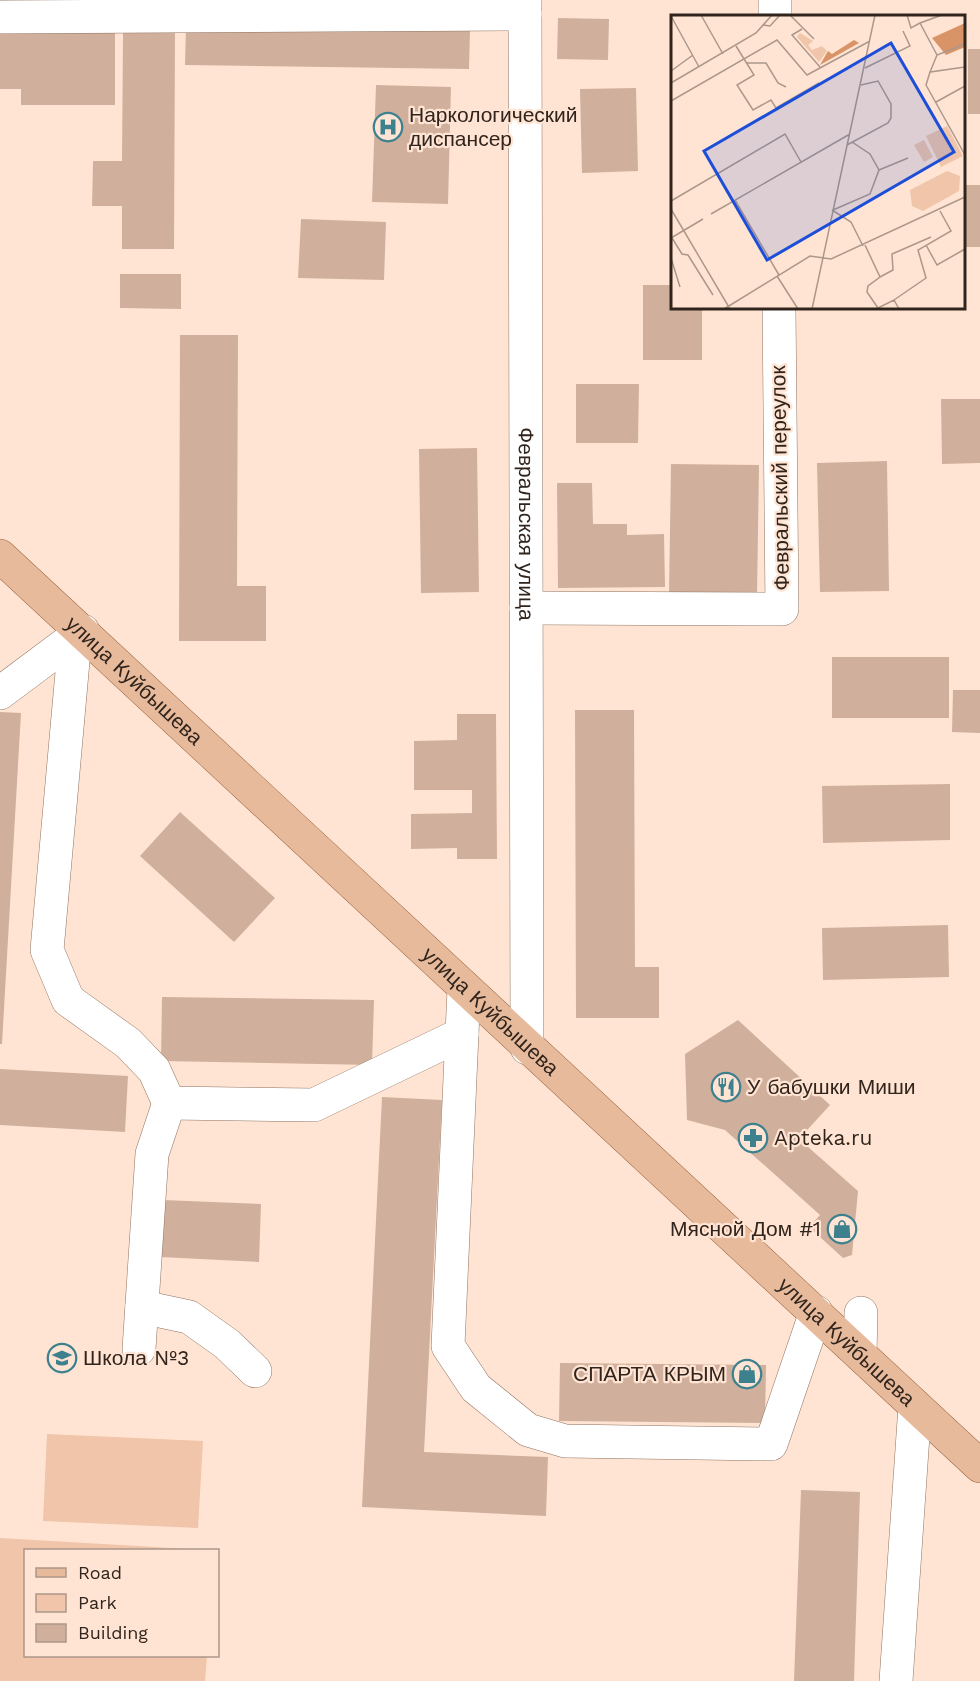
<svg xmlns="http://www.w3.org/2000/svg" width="980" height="1681" viewBox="0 0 980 1681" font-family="'Work Sans',sans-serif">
  <rect width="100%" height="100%" fill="#ffe4d3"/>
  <g fill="#f0c5a9">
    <path d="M 47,1434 L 203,1441 L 198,1528 L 43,1521 Z"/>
    <path d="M 0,1538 L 206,1550 L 26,1550 L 26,1656 L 207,1656 L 205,1681 L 0,1681 Z"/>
  </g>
  <g fill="#d0b09c">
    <path d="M 558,18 L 609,19 L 608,60 L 557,59 Z"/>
    <path d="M 0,21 L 26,33 L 115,33 L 115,105 L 21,105 L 21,89 L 0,89 Z"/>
    <path d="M 186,26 L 470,30 L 469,69 L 185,65 Z"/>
    <path d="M 123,33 L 175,33 L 174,249 L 122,249 L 122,206 L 92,206 L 93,161 L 122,161 Z"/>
    <rect x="968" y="49" width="12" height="65"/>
    <path d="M 376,85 L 451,87 L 448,204 L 372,202 Z"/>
    <path d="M 636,88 L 638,171 L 582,173 L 580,89 Z"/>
    <rect x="964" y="185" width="16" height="62"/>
    <path d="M 301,219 L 386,222 L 384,280 L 298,278 Z"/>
    <path d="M 120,274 L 181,274 L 181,309 L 120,308 Z"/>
    <path d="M 643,285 L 672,285 L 672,308 L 702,308 L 702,360 L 643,360 Z"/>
    <path d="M 180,335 L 238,335 L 237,586 L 266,586 L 266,641 L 179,641 Z"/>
    <path d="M 576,384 L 639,384 L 638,443 L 576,443 Z"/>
    <path d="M 941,399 L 980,399 L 980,463 L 942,464 Z"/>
    <path d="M 477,448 L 479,592 L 421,593 L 419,449 Z"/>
    <path d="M 887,461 L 889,591 L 820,592 L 817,463 Z"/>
    <path d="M 671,464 L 759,465 L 757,595 L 669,594 Z"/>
    <path d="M 557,483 L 592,483 L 593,524 L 627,524 L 627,535 L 664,534 L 665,587 L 558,588 Z"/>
    <rect x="832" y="657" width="117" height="61"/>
    <path d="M 953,690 L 980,690 L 980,733 L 952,732 Z"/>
    <path d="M 575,710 L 634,710 L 635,967 L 659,967 L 659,1018 L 576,1018 Z"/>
    <path d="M 0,712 L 21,713 L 2,1044 L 0,1044 Z"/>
    <path d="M 457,714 L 496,714 L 497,859 L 457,859 L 457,848 L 411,849 L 411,814 L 472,813 L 472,790 L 414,790 L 414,741 L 457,740 Z"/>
    <path d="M 950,784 L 950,840 L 823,843 L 822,786 Z"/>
    <path d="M 180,812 L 275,898 L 234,942 L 140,856 Z"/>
    <path d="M 948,925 L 949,977 L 823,980 L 822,928 Z"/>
    <path d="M 162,997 L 374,1000 L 372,1065 L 161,1061 Z"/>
    <path d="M 738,1020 L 830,1105 L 799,1139 L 858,1191 L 852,1255 L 843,1258 L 809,1227 L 820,1215 L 725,1130 L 687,1120 L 685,1054 Z"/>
    <path d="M 0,1069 L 128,1076 L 125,1132 L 0,1125 Z"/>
    <path d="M 382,1097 L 442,1100 L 424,1452 L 548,1457 L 546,1516 L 362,1507 Z"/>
    <path d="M 163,1200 L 261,1204 L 259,1262 L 160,1257 Z"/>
    <path d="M 560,1363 L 766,1365 L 765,1423 L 559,1421 Z"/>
    <path d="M 801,1490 L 860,1492 L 854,1681 L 794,1681 Z"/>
  </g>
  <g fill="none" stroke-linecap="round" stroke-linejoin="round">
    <g stroke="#907360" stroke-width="34">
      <g id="minor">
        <path id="s1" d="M 525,0 L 527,1048"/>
        <path d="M 775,0 L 775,16"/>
        <path d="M 0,17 L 525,14"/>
        <path d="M 526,608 L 782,609 L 779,308"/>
        <path d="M 75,639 L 47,950 L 68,1000 L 128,1043 L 154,1070 L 169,1103 L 314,1105 L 462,1034"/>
        <path d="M 0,693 L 83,631"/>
        <path d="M 464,989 L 448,1346 L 476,1388 L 528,1430 L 565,1441 L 771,1444 L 816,1312"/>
        <path d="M 142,1307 L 189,1317 L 227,1344 L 255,1371"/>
        <path d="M 139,1349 L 152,1154 L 169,1103"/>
        <path d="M 860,1354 L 861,1313"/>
        <path d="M 896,1681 L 915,1406"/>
      </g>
    </g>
    <g stroke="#9d6844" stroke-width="34">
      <g id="major">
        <path id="s2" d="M 0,556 L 980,1466"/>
      </g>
    </g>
    <use href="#minor" stroke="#fff" stroke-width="33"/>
    <use href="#major" stroke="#e7ba9c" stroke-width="33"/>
  </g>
  <defs>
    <g id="hospital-ring" transform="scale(1.5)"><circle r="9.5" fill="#ffe4d3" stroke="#3d818f" stroke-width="1.5"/><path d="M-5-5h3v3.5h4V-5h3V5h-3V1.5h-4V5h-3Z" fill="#3d818f"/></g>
    <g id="restaurant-ring" transform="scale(1.5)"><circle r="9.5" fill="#ffe4d3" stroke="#3d818f" stroke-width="1.5"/><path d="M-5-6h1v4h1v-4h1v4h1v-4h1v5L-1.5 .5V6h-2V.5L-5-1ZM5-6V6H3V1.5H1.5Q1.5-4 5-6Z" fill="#3d818f"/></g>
    <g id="pharmacy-ring" transform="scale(1.5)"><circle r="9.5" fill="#ffe4d3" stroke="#3d818f" stroke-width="1.5"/><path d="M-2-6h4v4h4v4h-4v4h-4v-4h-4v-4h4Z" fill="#3d818f"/></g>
    <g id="shop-ring" transform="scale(1.5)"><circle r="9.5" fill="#ffe4d3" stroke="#3d818f" stroke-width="1.5"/><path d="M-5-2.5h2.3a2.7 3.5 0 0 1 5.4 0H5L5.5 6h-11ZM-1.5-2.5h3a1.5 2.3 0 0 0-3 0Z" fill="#3d818f"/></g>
    <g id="school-ring" transform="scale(1.5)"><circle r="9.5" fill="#ffe4d3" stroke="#3d818f" stroke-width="1.5"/><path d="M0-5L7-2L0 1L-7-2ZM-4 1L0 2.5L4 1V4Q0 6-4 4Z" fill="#3d818f"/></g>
  </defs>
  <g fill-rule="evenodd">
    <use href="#hospital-ring" x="388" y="127"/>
    <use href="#restaurant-ring" x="726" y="1087"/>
    <use href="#pharmacy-ring" x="753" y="1138"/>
    <use href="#shop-ring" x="842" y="1229"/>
    <use href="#school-ring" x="62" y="1358"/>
    <use href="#shop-ring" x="747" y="1374"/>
  </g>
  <g text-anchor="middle" stroke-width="4.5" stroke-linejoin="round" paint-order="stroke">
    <g font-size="21" fill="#30241c" stroke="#ffe4d3" text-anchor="start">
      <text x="409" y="122">Наркологический<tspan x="409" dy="24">диспансер</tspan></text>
      <text x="747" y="1094">У бабушки Миши</text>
      <text x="774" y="1145">Apteka.ru</text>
      <text x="821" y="1236" text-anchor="end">Мясной Дом #1</text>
      <text x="83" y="1365">Школа №3</text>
      <text x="726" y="1381" text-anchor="end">СПАРТА КРЫМ</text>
    </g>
    <g font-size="21" fill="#30241c" stroke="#ffe4d3">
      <text transform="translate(780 478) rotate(-91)" y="7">Февральский переулок</text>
      <text dy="7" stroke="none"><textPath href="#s1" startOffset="524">Февральская улица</textPath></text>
      <text dy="7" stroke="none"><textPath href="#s2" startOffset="183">улица Куйбышева</textPath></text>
      <text dy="7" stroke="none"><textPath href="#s2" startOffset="669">улица Куйбышева</textPath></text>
      <text dy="7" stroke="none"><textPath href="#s2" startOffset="1155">улица Куйбышева</textPath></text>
    </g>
  </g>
  <g transform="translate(671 15)">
    <rect width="294" height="294" fill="#ffe4d3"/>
    <path d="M 129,18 L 142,26 L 137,30 L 141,35 L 151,31 L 156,36 L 148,47 L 126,22 ZM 276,111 L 292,141 L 270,152 L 255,121 ZM 253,125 L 262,142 L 253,147 L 243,130 ZM 276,156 L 289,161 L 288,176 L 252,196 L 241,191 L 239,175 Z" fill="#f0c5a9"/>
    <path d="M 294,8 L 294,32 L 275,40 L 261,23 ZM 183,25 L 188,28 L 149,50 L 157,36 L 161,39 Z" fill="#d89466"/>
    <path fill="none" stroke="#ac978a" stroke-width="1.5" d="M 30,0 L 52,39M 119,0 L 143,24M 236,0 L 240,13 L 249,8M 0,1 L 28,52M 92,10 L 99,11 L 109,0M 131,14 L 121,20 L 149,52M 294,29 L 266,40 L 259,57 L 294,52M 65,31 L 83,60 L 66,70 L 82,95 L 100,85 L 105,93 L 148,68M 266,40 L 249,8 L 271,0M 76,48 L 95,48 L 107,68 L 115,72M 194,53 L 239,31 L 232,16M 0,56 L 22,40M 259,57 L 255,70 L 294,140M 0,68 L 85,18 L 101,0M 0,86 L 106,25 L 136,60 L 199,26M 265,87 L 294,71M 176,130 L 217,108 L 220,103 L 220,89 L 207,66 L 190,70M 208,155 L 237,143M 64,185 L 108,260M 0,186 L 114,119 L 130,147M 0,194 L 59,294M 161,195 L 180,207 L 192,231M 162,195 L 199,179 L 208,155 L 199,139 L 181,127M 40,199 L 179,119M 0,223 L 32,204M 1,223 L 11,239 L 17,240 L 42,280M 194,230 L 209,262 L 197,271 L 196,277 L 207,293 L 223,285 L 228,294M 255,230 L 266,250 L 294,234M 0,243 L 9,272M 106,261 L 127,294M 209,262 L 222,255 L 221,239 L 260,222M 223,285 L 255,263 L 247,235 L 280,216 L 269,196M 53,294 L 139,241 L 160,244 L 294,182M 141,294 L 204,0"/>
    <path fill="#1d4ed8" fill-opacity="0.15" stroke="#1d4ed8" stroke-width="3" d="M 220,28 L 283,137 L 96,245 L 33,136 Z"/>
    <rect width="294" height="294" fill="none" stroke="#30241c" stroke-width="3"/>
  </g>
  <rect x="24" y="1549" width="195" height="108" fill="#ffe4d3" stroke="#ac978a" stroke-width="1.5"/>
  <rect x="36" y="1568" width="30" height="9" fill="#e7ba9c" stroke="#ac978a" stroke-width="1.5"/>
  <text x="78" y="1579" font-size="18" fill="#30241c">Road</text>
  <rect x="36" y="1594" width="30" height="18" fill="#f0c5a9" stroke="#ac978a" stroke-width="1.5"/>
  <text x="78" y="1609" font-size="18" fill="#30241c">Park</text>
  <rect x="36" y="1624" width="30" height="18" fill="#d0b09c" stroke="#ac978a" stroke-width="1.5"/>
  <text x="78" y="1639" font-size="18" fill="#30241c">Building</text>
</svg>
